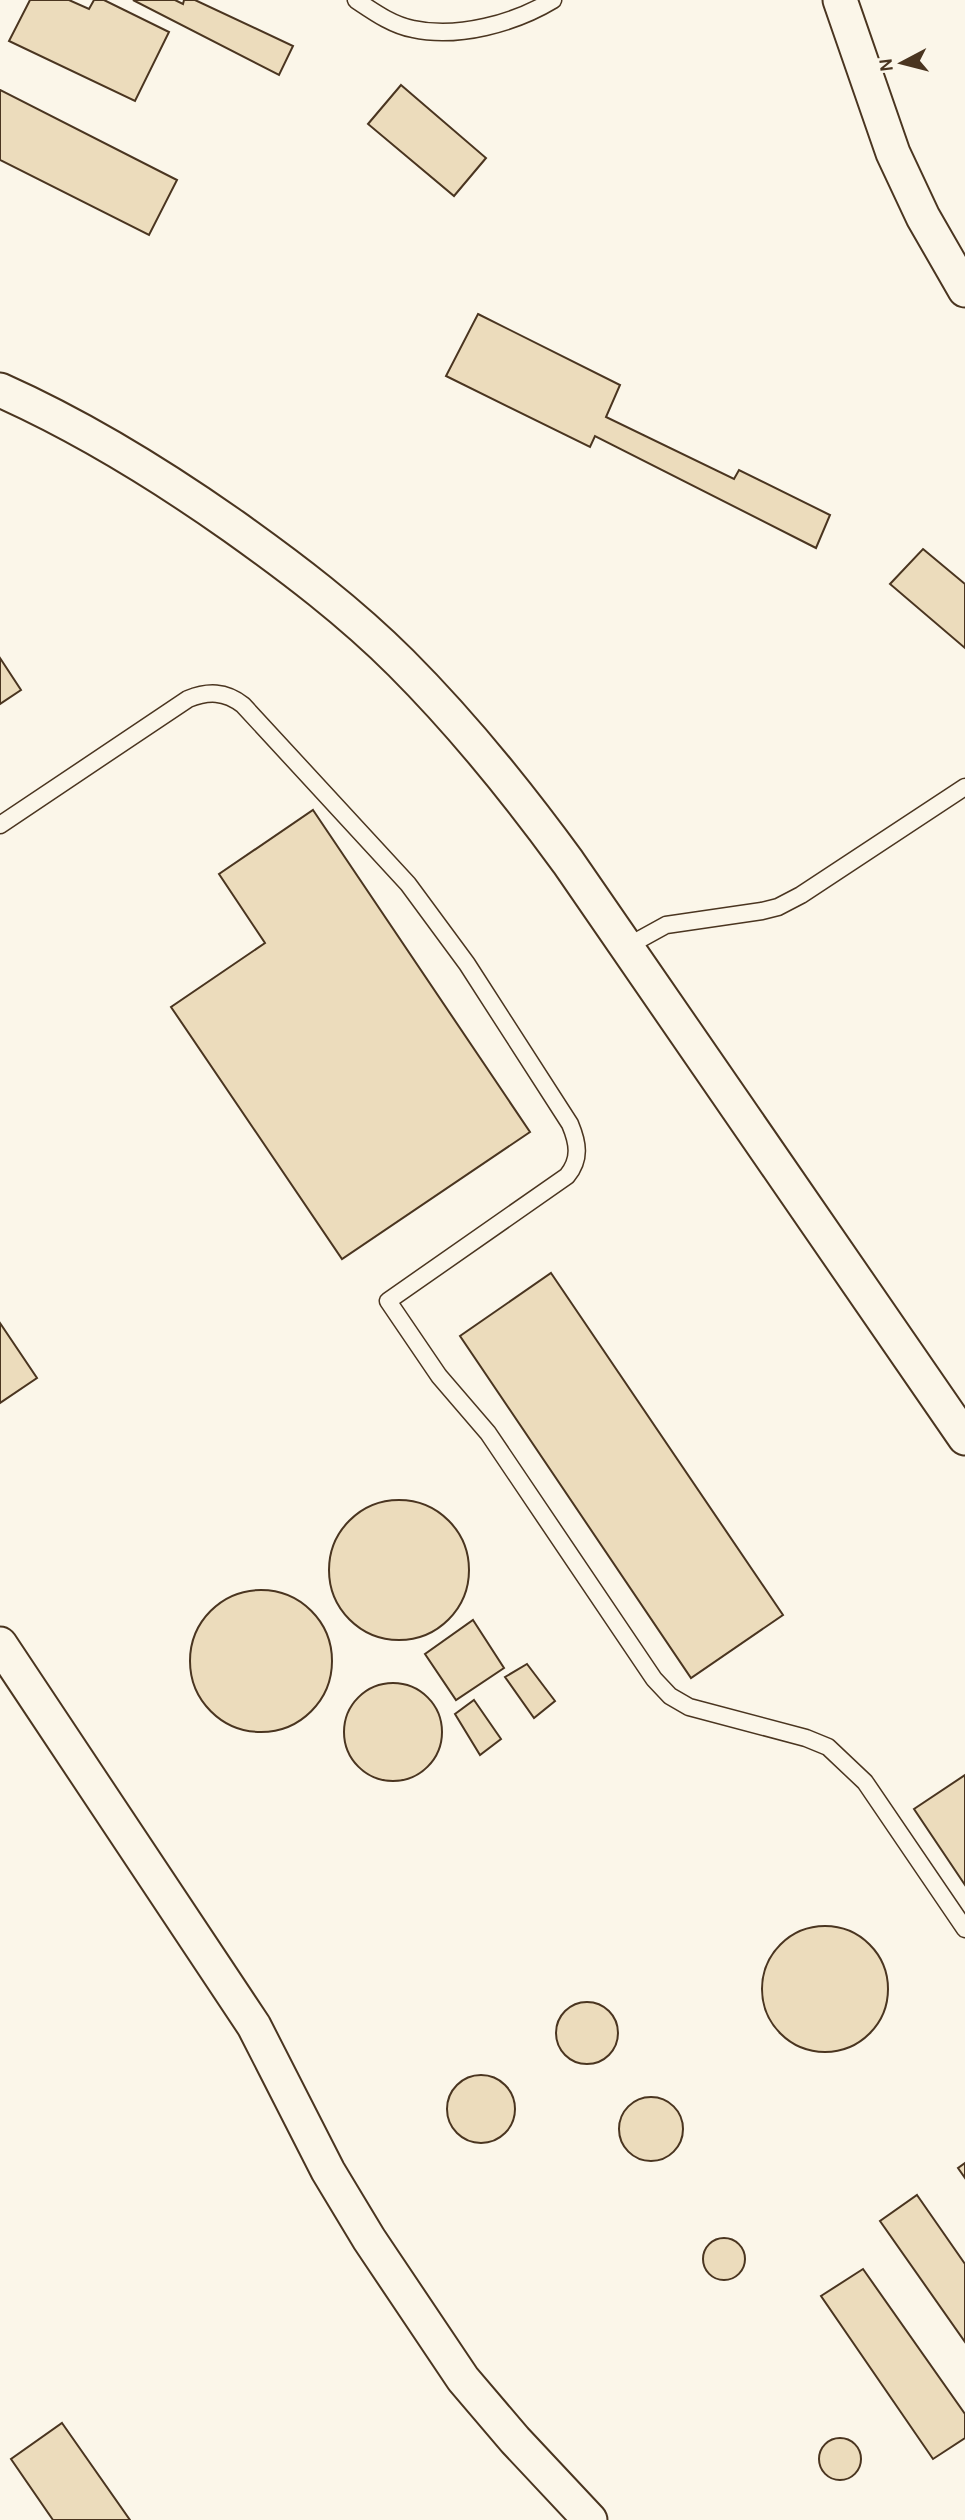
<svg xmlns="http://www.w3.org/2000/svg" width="965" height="2520" viewBox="0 0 965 2520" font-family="Karla,sans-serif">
  <rect width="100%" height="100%" fill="#fbf6e9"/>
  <g fill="#ecdcbc" stroke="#4a3520" stroke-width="2">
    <path d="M 30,0 L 69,0 L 89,9 L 94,0 L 104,0 L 169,32 L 135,101 L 9,41 Z"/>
    <path d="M 133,0 L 175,0 L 183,4 L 184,0 L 195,0 L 293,46 L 279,75 Z"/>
    <path d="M 401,85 L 486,158 L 454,196 L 368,124 Z"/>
    <path d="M 0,90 L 177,180 L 149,235 L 0,160 Z"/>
    <path d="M 478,314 L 620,385 L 606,417 L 734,479 L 739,470 L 830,515 L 816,548 L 595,436 L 590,447 L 446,376 Z"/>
    <path d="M 923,549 L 965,584 L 965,648 L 890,584 Z"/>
    <path d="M 0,658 L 21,690 L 0,704 Z"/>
    <path d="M 313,810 L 530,1132 L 342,1259 L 171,1007 L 265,943 L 219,874 Z"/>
    <path d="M 551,1273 L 783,1615 L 691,1678 L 460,1336 Z"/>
    <path d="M 0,1323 L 37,1378 L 0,1403 Z"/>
    <circle cx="399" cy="1570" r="70"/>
    <circle cx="261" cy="1661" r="71"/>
    <path d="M 473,1620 L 504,1668 L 456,1700 L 425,1654 Z"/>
    <path d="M 527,1664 L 555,1701 L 534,1718 L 505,1677 Z"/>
    <circle cx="393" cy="1732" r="49"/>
    <path d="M 474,1700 L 501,1739 L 480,1755 L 455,1714 Z"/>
    <path d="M 965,1775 L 965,1885 L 914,1809 Z"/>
    <circle cx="825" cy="1989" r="63"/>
    <circle cx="587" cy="2033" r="31"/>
    <circle cx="481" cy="2109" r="34"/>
    <circle cx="651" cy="2129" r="32"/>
    <path d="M 965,2163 L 965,2178 L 958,2168 Z"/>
    <path d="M 917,2195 L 965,2264 L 965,2342 L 880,2221 Z"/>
    <circle cx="724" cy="2259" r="21"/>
    <path d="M 863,2269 L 965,2414 L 965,2438 L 933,2459 L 821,2296 Z"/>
    <path d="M 62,2423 L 130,2520 L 53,2520 L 11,2459 Z"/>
    <circle cx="840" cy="2459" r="21"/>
  </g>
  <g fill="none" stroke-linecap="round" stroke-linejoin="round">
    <g stroke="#4a3520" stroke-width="19">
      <g id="service">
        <path d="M 356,0 C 374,12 392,25 413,29 C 458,39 515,23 553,0"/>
        <path d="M 0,825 L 188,699 C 208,691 225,691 243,705 L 408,884 L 467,964 L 570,1124 C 578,1143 581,1159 567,1176 L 388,1301 L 439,1376 L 488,1433 L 654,1679 L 670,1696 L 689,1707 L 806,1738 L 828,1747 L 865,1782 L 965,1929"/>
        <path d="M 626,947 L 666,925 L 762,911 L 778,907 L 801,895 L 965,787"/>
      </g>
    </g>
    <g stroke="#4a3520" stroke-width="37">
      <g id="minor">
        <path d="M 840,0 L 893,153 L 923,217 L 965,290"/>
        <path d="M 0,390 C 83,427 159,474 233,526 C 292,568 350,612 401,663 C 463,725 517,792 568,862 L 965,1438"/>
        <path d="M 0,1644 L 254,2026 L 328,2171 L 369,2239 L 463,2379 L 515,2440 L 590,2520"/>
      </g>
    </g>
    <use href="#service" stroke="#fbf6e9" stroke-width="16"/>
    <use href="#minor" stroke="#fbf6e9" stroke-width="33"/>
  </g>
  <g transform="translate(902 63) rotate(263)" stroke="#fbf6e9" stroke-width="5" paint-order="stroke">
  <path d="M0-5L12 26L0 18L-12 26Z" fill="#4a3520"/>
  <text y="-10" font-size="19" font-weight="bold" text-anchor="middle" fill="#4a3520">N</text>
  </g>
</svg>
